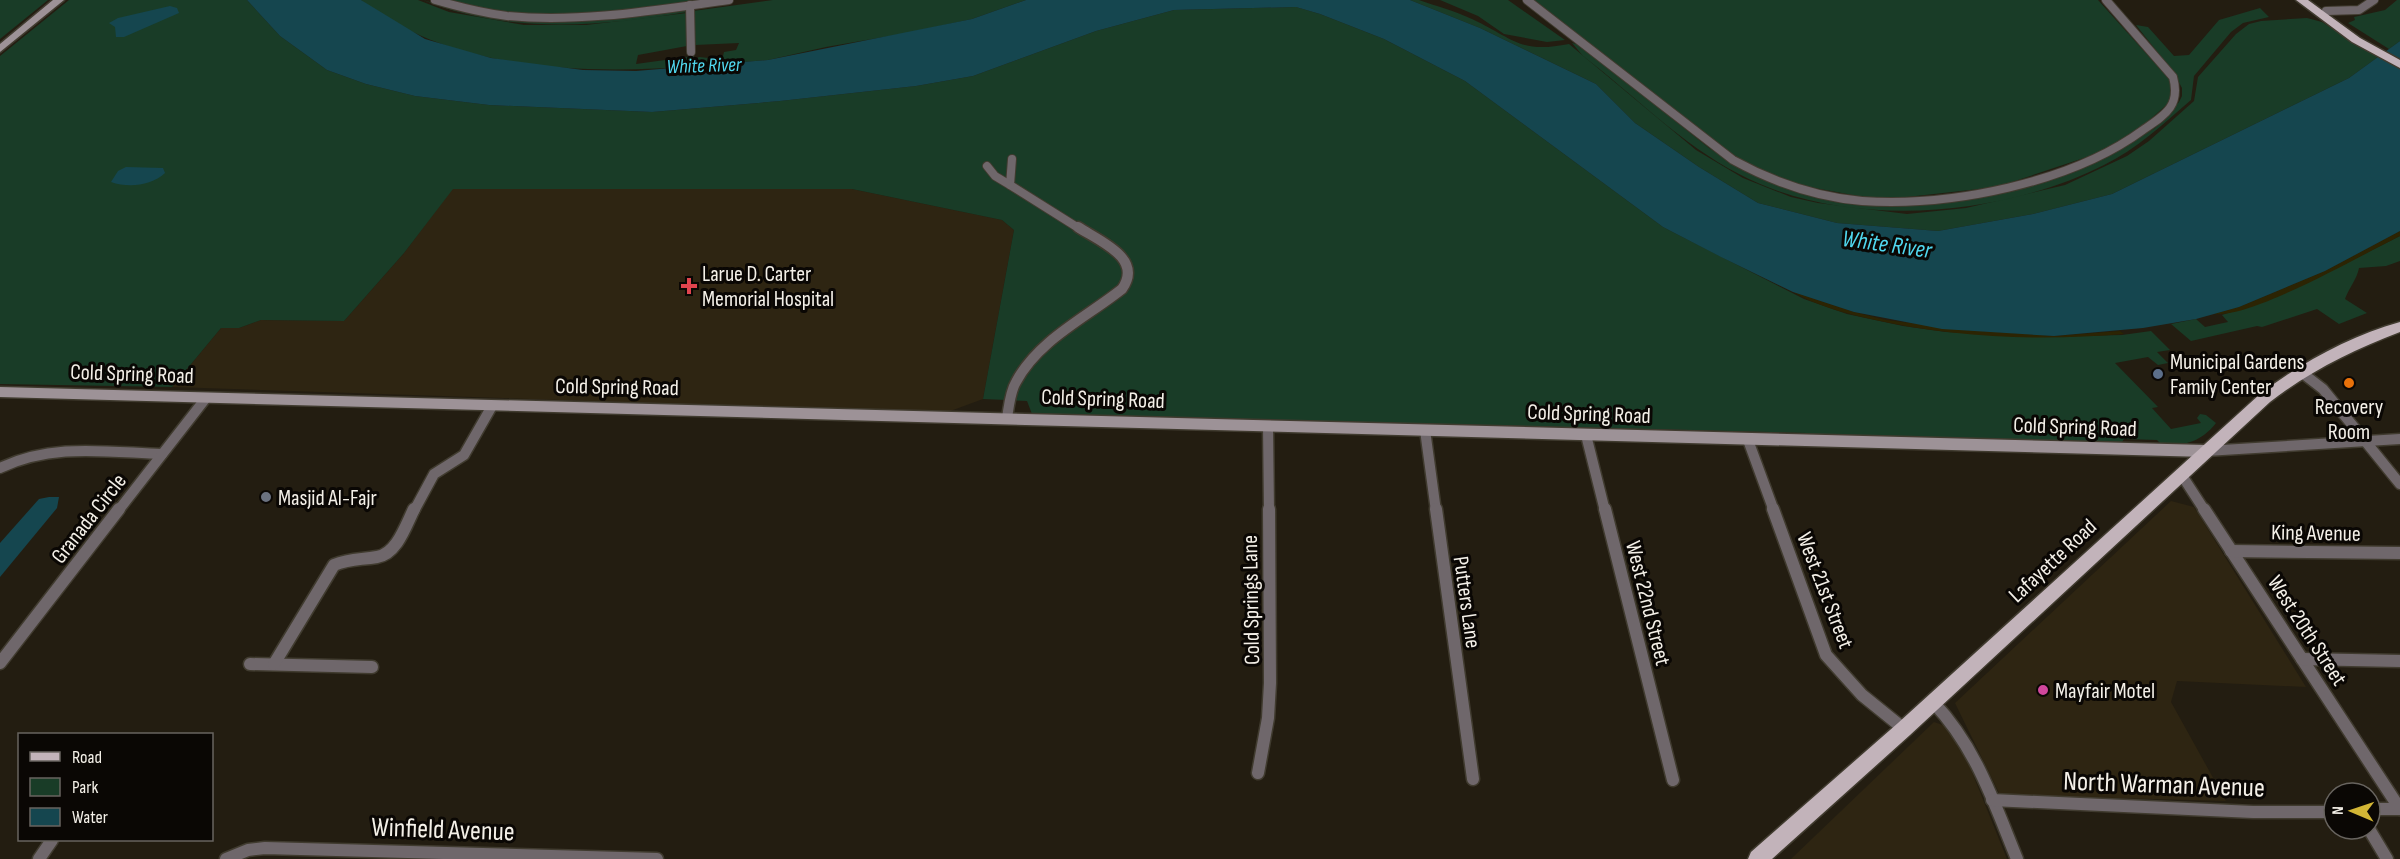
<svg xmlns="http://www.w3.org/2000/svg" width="2400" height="859" viewBox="0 0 2400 859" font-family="'Sofia Sans Condensed',sans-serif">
  <rect width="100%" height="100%" fill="#231d11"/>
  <g fill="#2e2512">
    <path d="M 452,189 L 852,189 L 1002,220 L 1014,230 L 983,399 L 945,413 L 172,387 L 221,328 L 239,328 L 261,320 L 344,321 L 404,253 Z"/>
    <path d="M 2171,501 L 2194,507 L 2306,687 L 2177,681 L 2171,702 L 2226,801 L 2000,795 L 1955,703 Z"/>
    <path d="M 1934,722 L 1946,726 L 1959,740 L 2007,859 L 1791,859 Z"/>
  </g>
  <g fill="#193c27">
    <path d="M 0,0 L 48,0 L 0,39 Z"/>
    <path d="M 69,0 L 247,0 L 280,36 L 327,70 L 366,84 L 415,96 L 489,105 L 652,112 L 780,101 L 916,86 L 973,76 L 1096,31 L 1174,10 L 1296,7 L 1320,14 L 1384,39 L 1465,81 L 1663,227 L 1804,299 L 1847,314 L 1903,326 L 1946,332 L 2037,337 L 2122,335 L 2151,331 L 2170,350 L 2157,352 L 2168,363 L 2158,365 L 2148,357 L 2115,363 L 2158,407 L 2152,408 L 2171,429 L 2201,423 L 2197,418 L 2200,414 L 2206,415 L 2216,423 C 2201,442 2186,445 2163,446 L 2157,440 L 2124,439 L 2120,445 L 1825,438 L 1807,433 L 1032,414 L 1027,401 L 983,399 L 1014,230 L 1002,220 L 852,189 L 453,189 L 404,253 L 344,321 L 261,320 L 239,328 L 221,328 L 172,387 L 0,384 L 0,56 Z"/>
    <path d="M 361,0 L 418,0 L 449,12 L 524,25 L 586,25 L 687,13 L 687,46 L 638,55 L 636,64 L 694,56 L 694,60 L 699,57 L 709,58 L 711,64 L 695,66 L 695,61 L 694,66 C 587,75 449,71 361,0 Z"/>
    <path d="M 423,0 L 449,8 L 499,17 L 686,9 L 687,12 C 600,27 506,34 423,0 Z"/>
    <path d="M 439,0 L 721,0 L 577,15 L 505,14 Z"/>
    <path d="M 773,0 L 1026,0 L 972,19 L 907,33 L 826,47 L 768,60 L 721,64 L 724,52 L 736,50 L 739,43 L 695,45 L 693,11 Z"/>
    <path d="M 1410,0 L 1419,0 C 1436,6 1455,11 1472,19 C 1513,38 1519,54 1569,44 L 1696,150 L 1743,178 L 1791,197 L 1818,203 L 1907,214 L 1966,208 L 2065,185 L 2127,156 L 2149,141 L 2194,101 L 2198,77 L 2236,34 L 2249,24 L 2261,21 L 2307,18 L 2322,22 L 2378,57 L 2349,78 L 2112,194 L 2033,214 L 1938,231 L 1837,223 L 1758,203 L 1699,167 L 1635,123 L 1596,84 L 1480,28 Z"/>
    <path d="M 1440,0 L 1508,0 L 1565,40 L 1547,42 L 1504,34 L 1478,16 Z"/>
    <path d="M 1534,0 L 2098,0 L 2170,80 L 2171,101 L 2146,123 L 2108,150 L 1997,187 L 1880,200 L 1793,184 L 1729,154 Z"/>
    <path d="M 2397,0 L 2400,0 L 2400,41 L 2389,49 L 2348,23 L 2355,20 L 2354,17 L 2385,10 Z"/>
    <path d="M 2260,8 L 2269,17 L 2243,23 L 2231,32 L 2194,76 L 2191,100 C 2163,124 2137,149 2104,165 C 2000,218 1844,230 1739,174 C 1681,144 1634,95 1583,56 L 1572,43 L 1580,45 L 1709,148 L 1744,170 L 1871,205 L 1908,206 L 1943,202 L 2051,180 L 2108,157 L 2155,128 L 2179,102 L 2182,96 L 2182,88 L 2174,73 L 2136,25 L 2148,27 L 2174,56 L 2189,55 L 2219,20 Z"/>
    <path d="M 2400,236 L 2400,261 L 2386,266 L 2359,268 C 2357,279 2349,288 2345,299 L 2367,313 L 2339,324 L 2317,309 L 2262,327 L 2257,326 L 2191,341 L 2171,324 L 2196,319 L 2205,327 L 2228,322 L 2222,315 C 2285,296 2342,265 2400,236 Z"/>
  </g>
  <g fill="#2c2403">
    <path d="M 2400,231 L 2400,236 C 2361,255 2253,318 2214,314 L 2239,307 L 2325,271 Z"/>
    <path d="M 1793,292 L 1854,312 L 1886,320 L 1968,330 L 2054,336 L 2120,331 L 2124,334 C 2040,341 1954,338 1871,319 C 1844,313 1817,306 1793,292 Z"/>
  </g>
  <g fill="#15464f">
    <path d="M 247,0 L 361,0 L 425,39 L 491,58 L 583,70 L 636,71 L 768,60 L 972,19 L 1026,0 L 1410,0 L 1480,28 L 1596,84 L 1635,123 L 1699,167 L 1758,203 L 1837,223 L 1938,231 L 2033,214 L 2112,194 L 2349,78 L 2400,41 L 2400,231 L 2325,271 L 2239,307 L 2196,319 L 2143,328 L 2054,336 L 1942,329 L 1854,312 L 1793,292 L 1721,257 L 1663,227 L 1465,81 L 1384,39 L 1320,14 L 1296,7 L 1174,10 L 1096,31 L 973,76 L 916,86 L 780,101 L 652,112 L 489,105 L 415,96 L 366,84 L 327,70 L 280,36 Z"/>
    <path d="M 170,6 L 177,8 L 179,13 L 124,37 L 116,37 L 115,27 L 109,23 L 118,18 Z"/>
    <path d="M 126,167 L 163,168 L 165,173 C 151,186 128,188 111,182 L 118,171 Z"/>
    <path d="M 49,497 L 59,497 L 57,508 L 0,577 L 0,543 L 39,499 Z"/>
  </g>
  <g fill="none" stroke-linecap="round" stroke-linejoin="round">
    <g stroke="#403b2f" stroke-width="10">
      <g id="street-far2">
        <path d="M 435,0 C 459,7 483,13 507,16 C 581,23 656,10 729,0"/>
        <path d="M 1527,0 L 1733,160 C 1773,182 1816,197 1862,201 C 1950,207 2071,183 2143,130 C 2165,115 2181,106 2173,77 L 2106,0"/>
        <path d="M 690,5 L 691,52"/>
        <path d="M 2326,11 L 2359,10 L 2374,0"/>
        <path d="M 1012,159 L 1010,185 L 1080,229"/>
        <path d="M 987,166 L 995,176 L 1010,185"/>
      </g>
    </g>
    <g stroke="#403b2f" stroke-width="13">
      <g id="street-far1">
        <path d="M 2301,372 L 2323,389 L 2400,484"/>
        <path d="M 1007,418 C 1009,406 1010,392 1016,382 C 1038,340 1087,317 1122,289 C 1144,258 1099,241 1078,227"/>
        <path d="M 1268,426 L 1269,511"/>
        <path d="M 1425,430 L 1436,511"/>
        <path d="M 1586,435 L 1605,511"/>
        <path d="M 1748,440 L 1774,511"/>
        <path d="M 2206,451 L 2400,439"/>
        <path d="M 0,468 C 52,443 106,452 162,454"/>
        <path d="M 2181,474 L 2205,511"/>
        <path d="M 118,511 L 206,398"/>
        <path d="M 414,511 L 434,474 L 464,455 L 492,406"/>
      </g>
    </g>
    <g stroke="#403b2f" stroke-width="15">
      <g id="street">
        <path d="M 1436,509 L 1473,779"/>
        <path d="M 1605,509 L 1673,780"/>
        <path d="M 1773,509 L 1826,655 L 1862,695 L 1904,729"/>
        <path d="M 2204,509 L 2400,809"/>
        <path d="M 2231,551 L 2400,553"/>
        <path d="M 2302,659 L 2400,661"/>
        <path d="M 0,663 L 119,509"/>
        <path d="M 250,664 L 372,667"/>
        <path d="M 274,664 L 334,565 C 351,558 360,560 377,557 C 397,554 406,525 414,509"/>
        <path d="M 1933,702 C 1976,747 1994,803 2017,859"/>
        <path d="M 1258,773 L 1268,718 L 1270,683 L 1269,509"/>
        <path d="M 1992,800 L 2253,812 L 2334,812"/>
        <path d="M 2370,809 L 2400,809"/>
        <path d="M 2369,829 L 2387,859"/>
        <path d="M 39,859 L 52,840"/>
        <path d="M 226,859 L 248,850 L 265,848 L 657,859"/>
      </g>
    </g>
    <g stroke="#403b2f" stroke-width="3">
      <g id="secondary">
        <path d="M 53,0 L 64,0 L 0,52 L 0,44 Z"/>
        <path d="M 0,387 L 2206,445 L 2211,447 L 2214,451 L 2211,455 L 2206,457 L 0,397 Z"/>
      </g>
    </g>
    <g stroke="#403b2f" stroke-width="3">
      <g id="primary">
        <path d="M 2296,0 L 2308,0 L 2360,38 L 2400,60 L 2400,68 L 2352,42 Z"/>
        <path d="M 2400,322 L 2400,332 C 2353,350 2310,371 2270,402 L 1910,735 L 1772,859 L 1748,859 L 1751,852 L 1898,723 L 2260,394 C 2301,363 2350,336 2400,322 Z"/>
      </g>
    </g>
    <use href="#street-far2" stroke="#6f676b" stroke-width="8"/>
    <use href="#street-far1" stroke="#6f676b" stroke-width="10"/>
    <use href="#street" stroke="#6f676b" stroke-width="12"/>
    <use href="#secondary" fill="#9d9297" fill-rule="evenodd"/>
    <use href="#primary" fill="#c2b3ba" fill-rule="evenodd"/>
  </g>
  <path fill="#e0444e" stroke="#0a0704" stroke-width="2" d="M686 277h6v6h6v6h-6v6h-6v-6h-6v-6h6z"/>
  <circle fill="#5c6f8a" stroke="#0a0704" stroke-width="2" cx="2158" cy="374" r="6"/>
  <circle fill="#e8710a" stroke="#0a0704" stroke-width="2" cx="2349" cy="383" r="6"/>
  <circle fill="#6b7280" stroke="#0a0704" stroke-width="2" cx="266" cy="497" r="6"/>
  <circle fill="#d1479c" stroke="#0a0704" stroke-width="2" cx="2043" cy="690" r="6"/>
  <g text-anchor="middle" stroke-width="6" stroke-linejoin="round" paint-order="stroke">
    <g font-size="20" font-style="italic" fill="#50d7ee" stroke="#0a0704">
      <text transform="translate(704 65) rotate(-2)" y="7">White River</text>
    </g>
    <g font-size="22" fill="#f4f0e8" stroke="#0a0704" text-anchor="start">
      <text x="702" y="281">Larue D. Carter<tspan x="702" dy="25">Memorial Hospital</tspan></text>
      <text x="2170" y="369">Municipal Gardens<tspan x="2170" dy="25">Family Center</tspan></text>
      <text x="2349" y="414" text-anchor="middle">Recovery<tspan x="2349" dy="25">Room</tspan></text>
      <text x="278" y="505">Masjid Al-Fajr</text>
      <text x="2055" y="698">Mayfair Motel</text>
    </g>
    <g font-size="22" fill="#f4f0e8" stroke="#0a0704">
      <text transform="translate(132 373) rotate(2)" y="8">Cold Spring Road</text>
      <text transform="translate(617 386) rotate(1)" y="8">Cold Spring Road</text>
      <text transform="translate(1103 398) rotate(2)" y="8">Cold Spring Road</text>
      <text transform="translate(1589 413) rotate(2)" y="8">Cold Spring Road</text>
      <text transform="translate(2075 426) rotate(2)" y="8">Cold Spring Road</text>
      <text transform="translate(88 518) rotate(-52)" y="8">Granada Circle</text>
      <text transform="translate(2316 532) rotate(1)" y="8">King Avenue</text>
      <text transform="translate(2052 560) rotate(-43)" y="8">Lafayette Road</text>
      <text transform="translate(1826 590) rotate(69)" y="8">West 21st Street</text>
      <text transform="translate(1250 600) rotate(-91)" y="8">Cold Springs Lane</text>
      <text transform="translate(1468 602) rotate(82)" y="8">Putters Lane</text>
      <text transform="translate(1649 603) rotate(76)" y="8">West 22nd Street</text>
      <text transform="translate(2308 630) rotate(57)" y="8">West 20th Street</text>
    </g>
    <g font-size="24" font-style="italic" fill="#50d7ee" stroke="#0a0704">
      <text transform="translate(1887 244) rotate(8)" y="8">White River</text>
    </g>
    <g font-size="27" fill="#f4f0e8" stroke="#0a0704">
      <text transform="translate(2164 784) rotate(2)" y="9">North Warman Avenue</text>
      <text transform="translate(443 829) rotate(2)" y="9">Winfield Avenue</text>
    </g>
  </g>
  <rect x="18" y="733" width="195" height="108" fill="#0a0704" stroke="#68645f" stroke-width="1.5"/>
  <rect x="30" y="752" width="30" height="9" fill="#c2b3ba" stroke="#68645f" stroke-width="1.5"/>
  <text x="72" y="763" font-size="18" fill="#f4f0e8">Road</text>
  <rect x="30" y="778" width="30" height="18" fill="#193c27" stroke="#68645f" stroke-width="1.5"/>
  <text x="72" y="793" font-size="18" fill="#f4f0e8">Park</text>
  <rect x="30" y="808" width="30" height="18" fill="#15464f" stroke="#68645f" stroke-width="1.5"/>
  <text x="72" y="823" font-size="18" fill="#f4f0e8">Water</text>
  <g transform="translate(2352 811) rotate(272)"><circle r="28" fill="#0a0704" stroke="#68645f" stroke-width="1.5"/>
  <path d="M0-4.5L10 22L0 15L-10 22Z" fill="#d3b635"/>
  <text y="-9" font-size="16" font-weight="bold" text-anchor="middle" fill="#f4f0e8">N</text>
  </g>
</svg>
